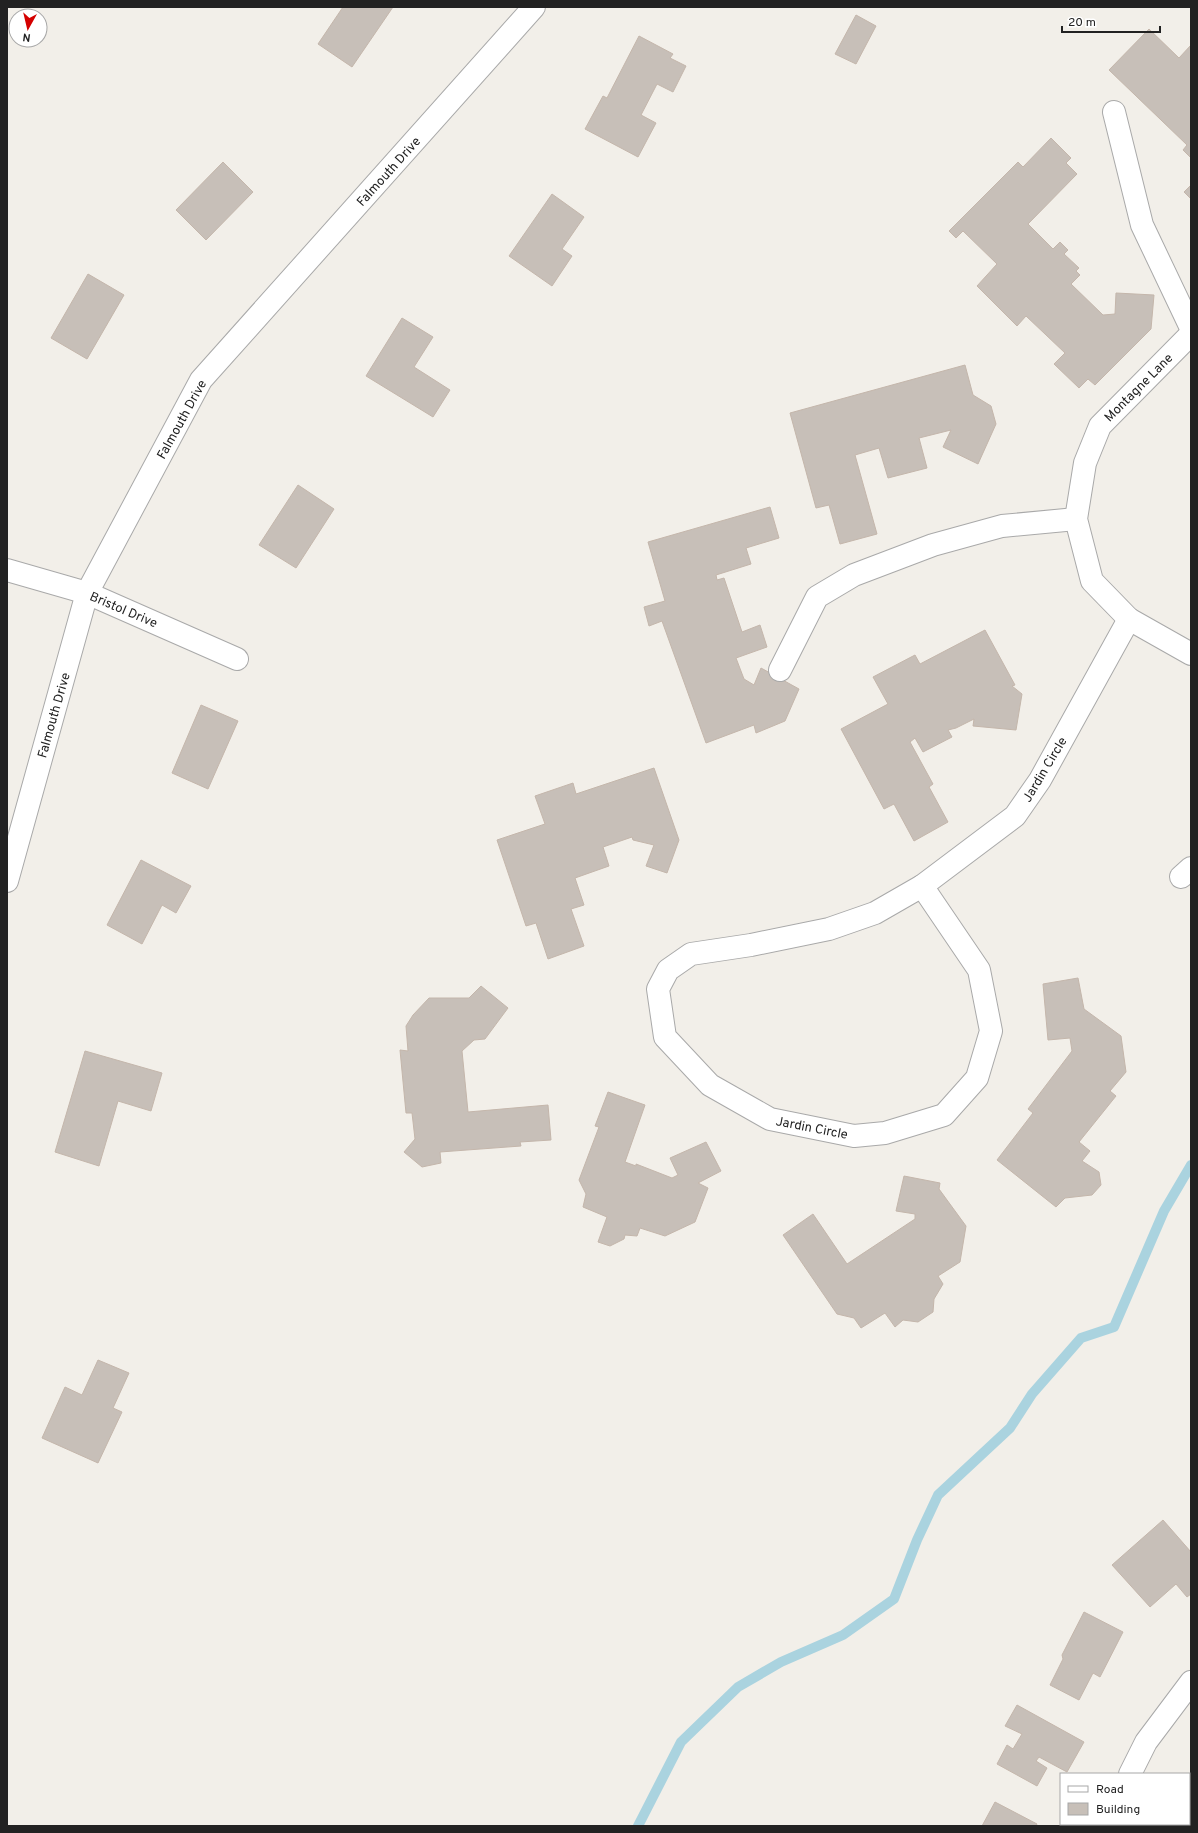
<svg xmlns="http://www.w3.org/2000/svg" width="1198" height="1833" viewBox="0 0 1198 1833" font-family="Overpass,sans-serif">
  <rect width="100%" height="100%" fill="#f2efe9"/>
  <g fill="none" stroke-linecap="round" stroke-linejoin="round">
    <path stroke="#aad3df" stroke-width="10" d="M 638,1826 L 681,1742 L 738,1687 L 781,1662 L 843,1635 L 894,1599 L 917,1540 L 938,1495 L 1010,1428 L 1032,1394 L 1081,1338 L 1114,1327 L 1164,1211 L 1191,1165"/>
  </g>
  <g fill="#c7bfb8" stroke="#c4b6ab">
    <path d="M 343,7 L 393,7 L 352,67 L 318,44 Z"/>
    <path d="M 856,15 L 876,26 L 856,64 L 835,54 Z"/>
    <path d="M 1149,29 L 1179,58 L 1191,45 L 1191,158 L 1183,150 L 1187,145 L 1109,70 Z"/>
    <path d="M 639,36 L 673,54 L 670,58 L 686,66 L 673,92 L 657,84 L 641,115 L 656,123 L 638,157 L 585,129 L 603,96 L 607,98 Z"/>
    <path d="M 1051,138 L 1071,158 L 1066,163 L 1077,174 L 1028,224 L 1053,249 L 1060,242 L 1068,250 L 1064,254 L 1079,268 L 1076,271 L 1080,275 L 1071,284 L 1103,315 L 1115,314 L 1116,293 L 1154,295 L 1151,329 L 1095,385 L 1088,379 L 1079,388 L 1054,364 L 1065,353 L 1026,316 L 1017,326 L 977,286 L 997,264 L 963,231 L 956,238 L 949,231 L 1018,162 L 1023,167 Z"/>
    <path d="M 223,162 L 253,192 L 206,240 L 176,210 Z"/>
    <path d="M 1191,185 L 1191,199 L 1184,192 Z"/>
    <path d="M 552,194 L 584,217 L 562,249 L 572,256 L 552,286 L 509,256 Z"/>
    <path d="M 88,274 L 124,295 L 87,359 L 51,338 Z"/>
    <path d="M 402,318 L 433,337 L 414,367 L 450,390 L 433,417 L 366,376 Z"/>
    <path d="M 965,365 L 973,395 L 991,406 L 996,424 L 978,464 L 943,447 L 951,430 L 919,438 L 927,468 L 888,478 L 879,448 L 855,455 L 877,534 L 840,544 L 829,505 L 816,508 L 790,413 Z"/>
    <path d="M 298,485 L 334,509 L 296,568 L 259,545 Z"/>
    <path d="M 770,507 L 779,538 L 746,548 L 751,564 L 716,575 L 717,580 L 724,578 L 742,632 L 760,625 L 767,647 L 736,658 L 744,679 L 754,685 L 761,668 L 799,689 L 785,721 L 756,733 L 754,725 L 706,743 L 662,621 L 649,626 L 644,607 L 665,601 L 648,542 Z"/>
    <path d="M 985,630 L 1015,685 L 1012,686 L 1022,694 L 1016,730 L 973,726 L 974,719 L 956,728 L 948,730 L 952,737 L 923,752 L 915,738 L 910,742 L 933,784 L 929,787 L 948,822 L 914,841 L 894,804 L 884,809 L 841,729 L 888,704 L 873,677 L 915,655 L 920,664 Z"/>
    <path d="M 201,705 L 238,721 L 208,789 L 172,773 Z"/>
    <path d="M 654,768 L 679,840 L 667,873 L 646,866 L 654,845 L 633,840 L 632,837 L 603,847 L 609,866 L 575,878 L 584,905 L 571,909 L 584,946 L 548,959 L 536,923 L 526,926 L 497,840 L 545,824 L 535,796 L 573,783 L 576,794 Z"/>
    <path d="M 141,860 L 191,886 L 176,913 L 162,905 L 142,944 L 107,925 Z"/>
    <path d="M 1078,978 L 1084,1009 L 1121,1036 L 1126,1072 L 1110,1091 L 1116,1096 L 1079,1142 L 1090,1151 L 1082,1161 L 1099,1172 L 1101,1185 L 1092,1195 L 1065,1198 L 1056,1207 L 997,1160 L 1033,1113 L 1028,1109 L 1072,1051 L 1070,1038 L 1048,1040 L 1043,984 Z"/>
    <path d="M 481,986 L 508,1008 L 485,1039 L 474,1040 L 462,1051 L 468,1112 L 548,1105 L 551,1140 L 520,1142 L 521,1146 L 440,1152 L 441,1163 L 422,1167 L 404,1152 L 415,1139 L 412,1113 L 406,1113 L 400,1050 L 408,1051 L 406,1026 L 413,1015 L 429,998 L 469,998 Z"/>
    <path d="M 85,1051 L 162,1073 L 151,1111 L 118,1101 L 99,1166 L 55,1152 Z"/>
    <path d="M 608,1092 L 645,1105 L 625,1162 L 636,1166 L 636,1164 L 672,1178 L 678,1175 L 670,1158 L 706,1142 L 721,1171 L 698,1183 L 708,1188 L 695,1222 L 665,1236 L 640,1228 L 637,1236 L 625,1235 L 624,1239 L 610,1246 L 598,1242 L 607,1217 L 583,1207 L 586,1194 L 579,1180 L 599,1127 L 595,1126 Z"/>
    <path d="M 904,1176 L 940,1183 L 939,1189 L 966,1226 L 960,1262 L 938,1276 L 943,1284 L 934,1299 L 933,1312 L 918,1322 L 903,1320 L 895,1327 L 885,1313 L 861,1328 L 854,1318 L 837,1314 L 783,1235 L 813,1214 L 847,1264 L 915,1219 L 915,1214 L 896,1211 Z"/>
    <path d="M 98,1360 L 129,1373 L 113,1408 L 122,1412 L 98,1463 L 42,1438 L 65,1387 L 82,1395 Z"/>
    <path d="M 1163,1520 L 1191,1552 L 1191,1594 L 1187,1597 L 1176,1584 L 1150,1607 L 1112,1565 Z"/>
    <path d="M 1084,1612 L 1123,1632 L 1100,1677 L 1093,1673 L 1079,1700 L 1050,1685 L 1063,1659 L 1062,1655 Z"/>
    <path d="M 1017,1705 L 1084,1742 L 1067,1772 L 1039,1757 L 1036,1761 L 1047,1768 L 1037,1786 L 997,1764 L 1007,1745 L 1013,1749 L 1022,1734 L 1005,1726 Z"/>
    <path d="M 995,1802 L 1037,1824 L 1036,1826 L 982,1826 Z"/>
  </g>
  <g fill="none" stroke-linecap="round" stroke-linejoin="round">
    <g stroke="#a9a9a9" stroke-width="24">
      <g id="minor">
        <path d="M 1114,112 L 1142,225 L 1191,328"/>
        <path d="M 1191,334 L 1100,426 L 1085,463 L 1076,519 L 1092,581 L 1129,619 L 1191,654"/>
        <path d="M 7,570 L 87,593 L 237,659"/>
        <path d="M 780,670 L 817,597 L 854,575 L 933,545 L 1002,526 L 1076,519"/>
        <path d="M 1181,877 L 1191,868"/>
        <path d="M 7,881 L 87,593 L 201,380 L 534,7"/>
        <path d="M 922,886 L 979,970 L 991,1031 L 977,1078 L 944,1115 L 885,1133 L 854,1136 L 770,1119 L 710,1085 L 665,1037 L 658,989 L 668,970 L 691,954 L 751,945 L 829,929 L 875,913 Z"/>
        <path d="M 922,886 L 1015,816 L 1040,780 L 1129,619"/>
        <path d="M 1130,1774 L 1146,1742 L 1191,1682"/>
        <path d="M 1105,1826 L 1106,1824"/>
      </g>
    </g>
    <use href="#minor" stroke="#fff" stroke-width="22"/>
  </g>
  <g text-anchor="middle" stroke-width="3.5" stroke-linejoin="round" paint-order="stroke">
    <g font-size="13" fill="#222" stroke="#fff">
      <text transform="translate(388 171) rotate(-48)" y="5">Falmouth Drive</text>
      <text transform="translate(1138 387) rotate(-45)" y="5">Montagne Lane</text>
      <text transform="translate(181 419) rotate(-61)" y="5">Falmouth Drive</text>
      <text transform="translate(124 609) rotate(23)" y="5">Bristol Drive</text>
      <text transform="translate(53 715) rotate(-74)" y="5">Falmouth Drive</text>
      <text transform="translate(1044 769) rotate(-59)" y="5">Jardin Circle</text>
      <text transform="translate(812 1127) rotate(11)" y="5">Jardin Circle</text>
    </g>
  </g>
  <rect width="1198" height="1833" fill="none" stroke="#222222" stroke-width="16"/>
  <rect x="1060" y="1773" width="130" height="52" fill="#ffffff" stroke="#a7a7a7"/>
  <rect x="1068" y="1786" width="20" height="6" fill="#ffffff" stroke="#a7a7a7"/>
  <text x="1096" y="1793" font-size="12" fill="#222222">Road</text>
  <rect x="1068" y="1803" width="20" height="12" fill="#c7bfb8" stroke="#a7a7a7"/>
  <text x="1096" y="1813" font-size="12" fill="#222222">Building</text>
  <g transform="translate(28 28) rotate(188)"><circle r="19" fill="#ffffff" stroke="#a7a7a7"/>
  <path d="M0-3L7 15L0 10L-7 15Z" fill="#d40000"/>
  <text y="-6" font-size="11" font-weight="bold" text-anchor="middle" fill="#222222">N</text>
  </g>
  <path d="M1062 26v6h98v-6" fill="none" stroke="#222222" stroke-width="2"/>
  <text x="1068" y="26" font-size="12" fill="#222222" stroke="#ffffff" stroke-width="3" paint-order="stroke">20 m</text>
</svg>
